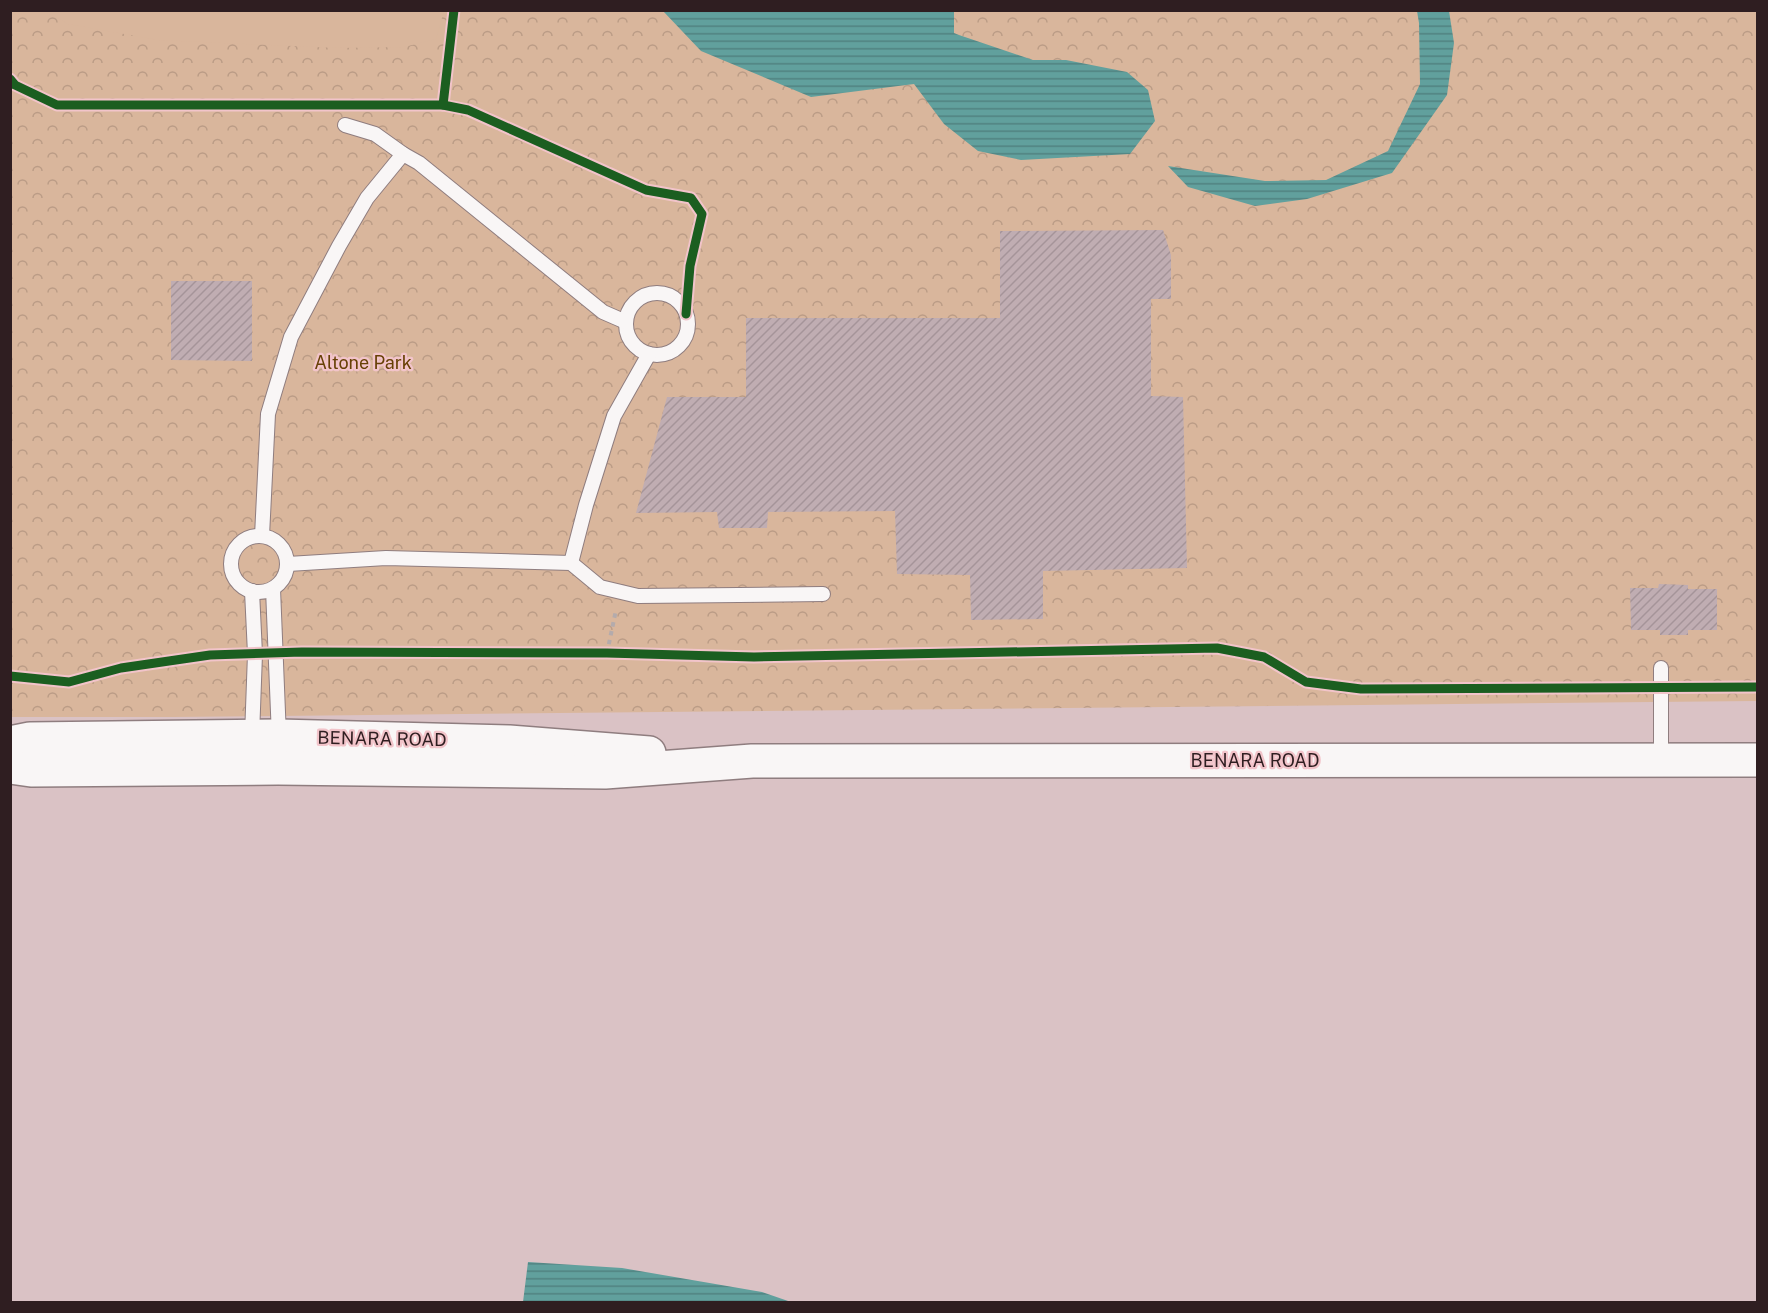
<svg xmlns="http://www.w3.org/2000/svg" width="1768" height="1313" viewBox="0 0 1768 1313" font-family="'Public Sans',sans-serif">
  <defs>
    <pattern id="forest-crowns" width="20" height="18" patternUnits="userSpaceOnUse" patternTransform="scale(1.5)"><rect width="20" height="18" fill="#d9b69c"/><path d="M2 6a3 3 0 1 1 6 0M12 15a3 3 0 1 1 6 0" fill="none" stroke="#bb9c86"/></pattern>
    <pattern id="water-rules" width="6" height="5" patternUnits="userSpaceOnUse" patternTransform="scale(1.5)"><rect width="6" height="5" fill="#61a09d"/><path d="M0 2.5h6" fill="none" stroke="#508280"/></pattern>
    <pattern id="building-hatch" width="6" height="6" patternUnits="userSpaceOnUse" patternTransform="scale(1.5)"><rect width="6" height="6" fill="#c0adb2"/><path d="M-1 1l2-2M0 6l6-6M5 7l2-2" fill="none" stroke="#a59499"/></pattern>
  </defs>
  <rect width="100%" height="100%" fill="#dac2c5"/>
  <path fill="url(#forest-crowns)" d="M 11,11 L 1757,11 L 1757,701 L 172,717 L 11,717 Z"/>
  <path fill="#d9b69c" d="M 44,11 L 444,11 L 436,39 L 404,47 L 337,48 L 158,40 L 68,24 Z"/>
  <g fill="url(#water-rules)">
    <path d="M 663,11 L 954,11 L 954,33 L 959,35 L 1033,60 L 1066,60 L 1127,72 L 1148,90 L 1155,121 L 1130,154 L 1021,160 L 978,151 L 944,124 L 914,84 L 811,97 L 701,51 Z"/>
    <path d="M 1417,11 L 1449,11 L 1454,43 L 1447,95 L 1392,173 L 1307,199 L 1255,206 L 1188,187 L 1168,166 L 1265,181 L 1326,180 L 1388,151 L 1420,84 L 1419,23 Z"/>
    <path d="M 528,1262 L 622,1268 L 762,1292 L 791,1302 L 523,1302 Z"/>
  </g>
  <g fill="url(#building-hatch)">
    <path d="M 1163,230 L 1171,255 L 1171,299 L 1151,299 L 1151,396 L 1183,397 L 1187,568 L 1043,571 L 1043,619 L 971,620 L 970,575 L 897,574 L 895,511 L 768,512 L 767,528 L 719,528 L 717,512 L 636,513 L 667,397 L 746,397 L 746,318 L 1000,318 L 1000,231 Z"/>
    <path d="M 171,281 L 252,281 L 252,361 L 171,360 Z"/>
    <path d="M 1659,584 L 1688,585 L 1688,589 L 1717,589 L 1717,630 L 1688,630 L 1688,635 L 1660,635 L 1660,630 L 1631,630 L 1630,588 L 1658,588 Z"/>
  </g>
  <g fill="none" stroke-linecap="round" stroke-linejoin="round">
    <g stroke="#8f7d7f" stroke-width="16">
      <g id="lane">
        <path d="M 345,125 L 375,134 L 403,154"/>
        <circle cx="657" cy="324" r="31"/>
        <path d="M 262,536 L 268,414 L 291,337 L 339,246 L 367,198 L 403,154 L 419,163 L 603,312 L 626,322"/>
        <circle cx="259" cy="564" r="28"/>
        <path d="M 571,563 L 586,505 L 614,416 L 649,354"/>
        <path d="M 288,564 L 386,558 L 571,563 L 600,587 L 638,596 L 823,594"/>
        <path d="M 273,589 L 279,737"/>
        <path d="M 1661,668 L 1661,761"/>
        <path d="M 252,736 L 255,654 L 252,591"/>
      </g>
    </g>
    <g stroke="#8f7d7f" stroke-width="36">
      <g id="secondary">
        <path d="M 10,743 L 30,739 L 279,736 L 509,742 L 649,753"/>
        <path d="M 10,767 L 31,770 L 278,768 L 605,772 L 752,761 L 1758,760"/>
      </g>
    </g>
    <g stroke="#b4abac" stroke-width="4" stroke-dasharray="4.5 4.5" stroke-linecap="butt">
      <path d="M 293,653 L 607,653 L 754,657 L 1217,648 L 1264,657 L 1306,682 L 1361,689 L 1642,687"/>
      <path d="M 607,653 L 616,610"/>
      <path d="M 10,676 L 69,682 L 121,668 L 210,655 L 238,655"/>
      <path d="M 1680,687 L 1758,687"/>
    </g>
    <use href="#lane" stroke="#f9f6f6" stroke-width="14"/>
    <use href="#secondary" stroke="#f9f6f6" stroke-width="33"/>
    <g stroke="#f2c4ca" stroke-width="13">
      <g id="cycleway">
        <path d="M 10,79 L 15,85 L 57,105 L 443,105 L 468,110 L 646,190 L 691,198 L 702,214 L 690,266 L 686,314"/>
        <path d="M 443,105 L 454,10"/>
        <path d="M 10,676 L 69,682 L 121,668 L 210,655 L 302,652 L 607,653 L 754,657 L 1217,648 L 1264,657 L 1306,682 L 1361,689 L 1758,687"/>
      </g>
    </g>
    <use href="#cycleway" stroke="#1b5e20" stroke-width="9"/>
  </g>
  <g text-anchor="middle" stroke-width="4.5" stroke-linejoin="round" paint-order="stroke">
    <g font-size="18" fill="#674005" stroke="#f2c4ca">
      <text x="363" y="369">Altone Park</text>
    </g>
    <g font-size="18" fill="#2f1e21" stroke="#f2c4ca">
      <text transform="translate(382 739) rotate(1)" y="6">BENARA ROAD</text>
      <text x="1255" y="767">BENARA ROAD</text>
    </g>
  </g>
  <rect width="1768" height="1313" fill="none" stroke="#2f1e21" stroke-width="24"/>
</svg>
